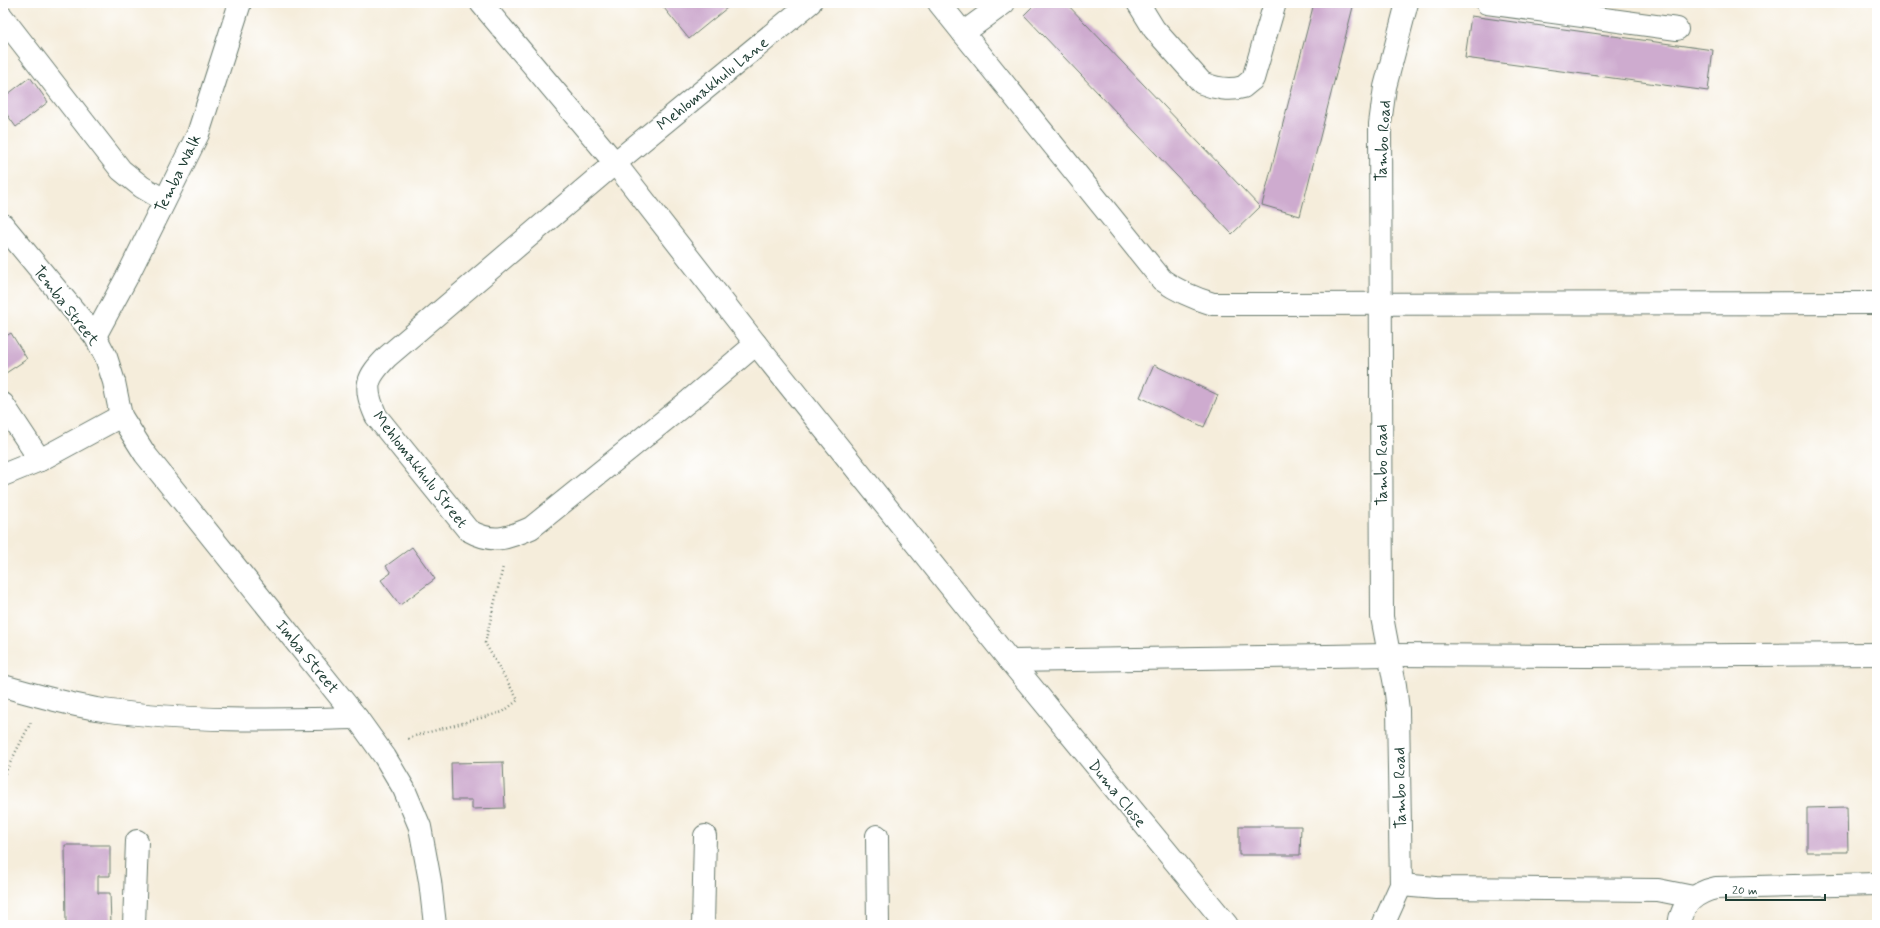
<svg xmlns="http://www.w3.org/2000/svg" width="1880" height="928" viewBox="0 0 1880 928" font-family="Mynerve,sans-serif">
  <rect width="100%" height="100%" fill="#fff"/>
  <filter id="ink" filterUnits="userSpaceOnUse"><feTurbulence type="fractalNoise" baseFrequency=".025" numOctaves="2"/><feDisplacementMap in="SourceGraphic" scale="8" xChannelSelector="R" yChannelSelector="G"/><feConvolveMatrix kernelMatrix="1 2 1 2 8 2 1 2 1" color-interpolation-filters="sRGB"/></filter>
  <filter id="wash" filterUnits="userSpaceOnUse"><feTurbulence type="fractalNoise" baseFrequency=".012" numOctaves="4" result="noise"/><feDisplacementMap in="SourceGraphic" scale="16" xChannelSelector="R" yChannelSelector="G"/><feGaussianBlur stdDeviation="0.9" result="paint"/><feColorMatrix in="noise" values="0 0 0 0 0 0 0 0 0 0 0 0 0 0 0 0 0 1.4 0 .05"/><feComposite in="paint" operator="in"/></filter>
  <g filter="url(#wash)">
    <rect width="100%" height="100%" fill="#f5eddb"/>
    <g id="blocks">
      <g fill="#ceabcf">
        <path d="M 82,3 L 90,3 L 85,7 Z"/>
        <path d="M 660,3 L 733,3 L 689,39 Z"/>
        <path d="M 1036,3 L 1066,3 L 1260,207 L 1232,234 L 1024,15 Z"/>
        <path d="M 1314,3 L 1354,3 L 1300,216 L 1262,205 Z"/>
        <path d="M 1471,16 L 1713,50 L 1708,91 L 1465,58 Z"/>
        <path d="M 30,77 L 48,102 L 16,127 L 3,109 L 3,98 Z"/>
        <path d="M 11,333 L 27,359 L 3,375 L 3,338 Z"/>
        <path d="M 1154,365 L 1218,395 L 1204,427 L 1140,397 Z"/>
        <path d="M 412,547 L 435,579 L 400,605 L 381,580 L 391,573 L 386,566 Z"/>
        <path d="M 503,762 L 505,808 L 472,809 L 472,800 L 452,800 L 451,763 Z"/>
        <path d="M 1847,807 L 1848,852 L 1807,852 L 1807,808 Z"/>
        <path d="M 1239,826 L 1301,826 L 1300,855 L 1239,855 Z"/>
        <path d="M 65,845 L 110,845 L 110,876 L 98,876 L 98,893 L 110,893 L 111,925 L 66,925 Z"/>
      </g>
    </g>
  </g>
  <g filter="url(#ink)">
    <use href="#blocks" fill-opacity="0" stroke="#6a7b6e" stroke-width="1"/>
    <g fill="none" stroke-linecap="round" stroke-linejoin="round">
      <g stroke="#6a7b6e" stroke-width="24">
        <g id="minor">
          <path d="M 481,3 L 615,163 L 756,344 L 1010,661 L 1227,925"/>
          <path d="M 939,3 L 1162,280 C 1179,292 1193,298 1213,304 L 1877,303"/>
          <path d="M 1138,3 L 1154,29 L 1202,83 C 1214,88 1230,91 1243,87 C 1246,85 1250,81 1253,79 L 1275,3"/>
          <path d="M 1487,3 L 1677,29"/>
          <path d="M 3,18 L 121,170 L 142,187 L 164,200"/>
          <path d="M 963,33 L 1004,3"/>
          <path d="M 3,225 L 95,336 L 106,357 L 114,382 L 121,416 L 145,454 L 357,718 L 385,757 L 404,789 L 420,827 L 430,881 L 435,925"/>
          <path d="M 95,336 L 128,275 L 198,134 L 240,3"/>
          <path d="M 756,344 L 690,400 L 531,528 C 506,539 493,544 468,530 L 376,416 C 363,386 366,378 388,356 L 615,163 L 810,3"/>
          <path d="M 3,404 L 40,460"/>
          <path d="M 3,475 L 40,460 L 121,416"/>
          <path d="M 1010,661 L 1388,655 L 1590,656 L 1877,654"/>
          <path d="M 3,686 C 36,695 69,705 103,710 C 188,722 272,720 357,718"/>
          <path d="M 877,836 L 878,925"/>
          <path d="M 1401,885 L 1436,888 L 1658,890 L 1693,897"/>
          <path d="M 134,925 L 137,841"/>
          <path d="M 703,925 L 705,836"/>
          <path d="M 1383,925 L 1401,885 L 1398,710 L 1395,685 L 1382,617 L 1380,124 L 1385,87 L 1407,3"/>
          <path d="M 1679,925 C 1681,904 1697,892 1716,888 L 1877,884"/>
        </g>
      </g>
      <g stroke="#6a7b6e" stroke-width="2.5" stroke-dasharray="1 3" stroke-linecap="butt">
        <path d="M 408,739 L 411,737 L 503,712 L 518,700 L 485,643 L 503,567"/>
        <path d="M 3,777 L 31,722"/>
      </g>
      <use href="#minor" stroke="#fff" stroke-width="22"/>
    </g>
  </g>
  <g text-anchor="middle" stroke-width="4" stroke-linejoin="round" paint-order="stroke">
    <g font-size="16" fill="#1f3d34" stroke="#fff">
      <text transform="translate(712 83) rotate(-39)" y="6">Mehlomakhulu Lane</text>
      <text transform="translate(1382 141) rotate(-87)" y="6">Tambo Road</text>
      <text transform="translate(177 173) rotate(-64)" y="6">Temba Walk</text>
      <text transform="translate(67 305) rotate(52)" y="6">Temba Street</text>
      <text transform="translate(1381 465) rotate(-90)" y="6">Tambo Road</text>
      <text transform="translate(421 469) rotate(52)" y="6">Mehlomakhulu Street</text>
      <text transform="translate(308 656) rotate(51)" y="6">Imba Street</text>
      <text transform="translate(1399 788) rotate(-91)" y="6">Tambo Road</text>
      <text transform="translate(1118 793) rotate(51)" y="6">Duma Close</text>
    </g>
  </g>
  <rect width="1880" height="928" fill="none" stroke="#fff" stroke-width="16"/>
  <path d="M1726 894v6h99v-6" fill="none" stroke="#1f3d34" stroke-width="2"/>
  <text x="1732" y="894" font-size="12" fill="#1f3d34" stroke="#ffffff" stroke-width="3" paint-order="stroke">20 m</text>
</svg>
